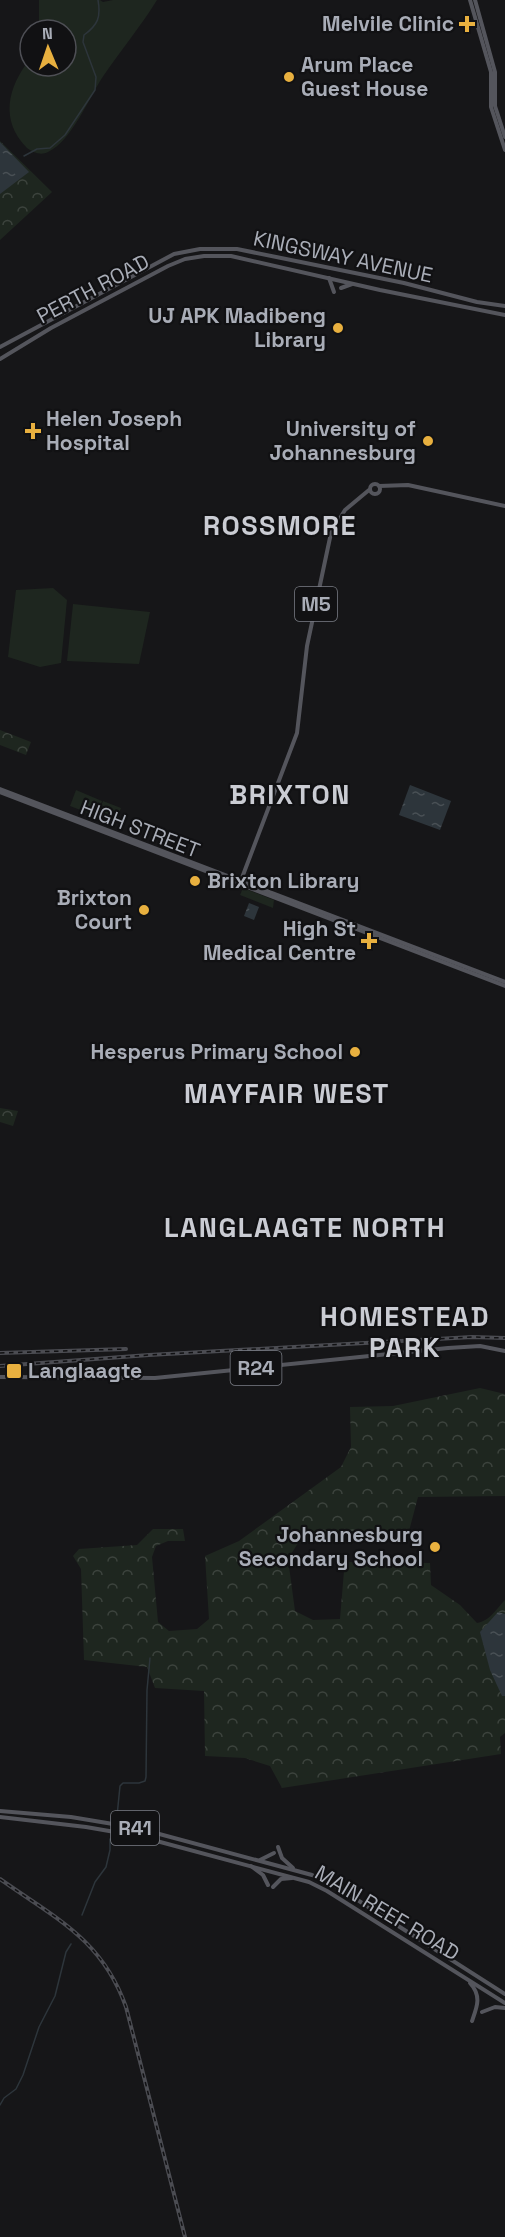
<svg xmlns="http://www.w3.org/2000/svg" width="505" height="2237" viewBox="0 0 505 2237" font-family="'Space Grotesk',sans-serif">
  <defs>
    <pattern id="forest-crowns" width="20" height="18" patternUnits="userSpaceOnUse" patternTransform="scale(1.5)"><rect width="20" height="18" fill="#1e261f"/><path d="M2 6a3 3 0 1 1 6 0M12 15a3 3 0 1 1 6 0" fill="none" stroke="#3c433d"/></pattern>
    <pattern id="water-ripples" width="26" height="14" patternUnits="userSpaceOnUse" patternTransform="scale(1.5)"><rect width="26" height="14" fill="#2d353b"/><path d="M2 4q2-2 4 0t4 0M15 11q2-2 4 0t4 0" fill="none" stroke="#495055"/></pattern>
  </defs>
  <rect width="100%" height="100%" fill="#161618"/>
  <g fill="url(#forest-crowns)">
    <path d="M 0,141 L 52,192 L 0,240 Z"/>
    <path d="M 0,730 L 31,742 L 26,755 L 0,745 Z"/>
    <path d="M 0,1108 L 18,1111 L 13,1126 L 0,1122 Z"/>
    <path d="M 480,1388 L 505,1394 L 505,1496 L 418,1497 L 409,1531 L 343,1534 L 322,1540 L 298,1543 L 288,1559 L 295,1611 L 313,1620 L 340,1619 L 344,1571 L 343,1562 L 430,1563 L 431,1585 L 460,1605 L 477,1623 C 490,1621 497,1608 505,1600 L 505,1733 L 500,1737 L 501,1754 L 282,1788 L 270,1766 L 245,1758 L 205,1756 L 204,1691 L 155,1688 L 147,1667 L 84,1660 L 81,1569 L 73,1556 L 79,1549 L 137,1545 L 153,1529 L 183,1529 L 185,1541 L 168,1541 L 156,1546 L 152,1557 L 158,1622 L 169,1631 L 197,1629 L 209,1619 L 205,1556 L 239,1541 L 341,1467 L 351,1447 L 350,1407 L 393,1406 Z"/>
  </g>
  <g fill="#1e261f">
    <path d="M 39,0 L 100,0 L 103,2 L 113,0 L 157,0 C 141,26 121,50 104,75 C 89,97 72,141 48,152 C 41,156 32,152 27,148 C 0,121 7,88 30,59 L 30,66 L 66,66 L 66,30 L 39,30 Z"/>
    <path d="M 53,588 L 67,600 L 61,663 L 40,667 L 8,657 L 16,590 Z"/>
    <path d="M 73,604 L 150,612 L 139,664 L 67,661 Z"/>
    <path d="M 76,790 L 102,801 L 96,816 L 70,806 Z"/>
    <path d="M 103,801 L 121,808 L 115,823 L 97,816 Z"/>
    <path d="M 243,888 L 274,900 L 273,908 L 240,895 Z"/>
  </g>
  <g fill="url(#water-ripples)">
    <path d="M 0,142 L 29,172 L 0,194 Z"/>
    <path d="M 410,785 L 451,801 L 440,830 L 399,815 Z"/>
    <path d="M 249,903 L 259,907 L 254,920 L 244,916 Z"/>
    <path d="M 498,1612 L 505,1614 L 505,1696 L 502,1696 L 490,1670 L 480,1632 Z"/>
  </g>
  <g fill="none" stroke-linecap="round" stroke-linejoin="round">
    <g stroke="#2d353b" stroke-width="1.5">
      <path d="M 24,156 L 37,149 L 50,148 L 65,135 L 95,90 L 96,77 L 83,42 L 84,35 C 98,25 101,17 98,0"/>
      <path d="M 117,1816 L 120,1786 L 123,1783 L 139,1783 L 145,1781 L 146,1777 L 147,1690 L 150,1658"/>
      <path d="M 82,1915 L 95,1882 L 106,1867 L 110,1850 L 110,1839"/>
      <path d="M 0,2105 L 4,2098 L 16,2089 L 23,2075 L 39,2027 L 55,1996 L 66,1952 L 71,1944"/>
    </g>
    <g stroke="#54555c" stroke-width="4">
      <path d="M 470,0 L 491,72 L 491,107 L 505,150"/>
      <path d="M 475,0 L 495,72 L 495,106 L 505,137"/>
      <path d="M 329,278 L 334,292"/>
      <path d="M 341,288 L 352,284"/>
      <path d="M 0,347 L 174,254 L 200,249 L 237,249 L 404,283 L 477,302 L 505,306"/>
      <path d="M 0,359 L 51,328 L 168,266 L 185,259 L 204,256 L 231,256 L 380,290 L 505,315"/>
      <circle cx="375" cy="489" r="5"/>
      <path d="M 379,486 L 408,485 L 505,506"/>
      <path d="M 0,789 L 505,982"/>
      <path d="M 0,792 L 505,986"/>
      <path d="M 240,883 L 297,733 L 307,646 L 331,533 L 345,510 L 369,490"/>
      <path d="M 0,1377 L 155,1378 L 448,1348 L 480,1346 L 505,1351"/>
      <path d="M 0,1811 L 71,1817 L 137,1828 L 312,1875 L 334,1885 L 505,1994"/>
      <path d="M 0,1817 L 86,1827 L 138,1836 L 309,1882 L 327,1891 L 505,2003"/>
      <path d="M 278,1847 L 282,1858 L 293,1868"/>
      <path d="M 260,1860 L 274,1853"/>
      <path d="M 251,1866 L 263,1875 L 268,1885"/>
      <path d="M 273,1887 L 281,1879 L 292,1878"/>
      <path d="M 470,1983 C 482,1996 477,2007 472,2021"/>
      <path d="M 482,2012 L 495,2007 L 505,2008"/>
    </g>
    <g stroke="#4b4c52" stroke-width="4">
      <g id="rail">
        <path d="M 0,1353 L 126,1349"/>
        <path d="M 0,1366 L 149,1355 L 472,1337 L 505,1338"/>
        <path d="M 0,1879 C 55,1918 102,1939 126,2007 L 185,2237"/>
      </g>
    </g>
    <use href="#rail" stroke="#111113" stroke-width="1.5" stroke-dasharray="4.5" stroke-linecap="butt"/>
  </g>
  <g fill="#e8b03f" stroke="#111113" stroke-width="2">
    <path d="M464 15h6v6h6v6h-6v6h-6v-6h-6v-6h6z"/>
    <circle cx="289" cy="77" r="6"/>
    <circle cx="338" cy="328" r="6"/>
    <path d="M30 422h6v6h6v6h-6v6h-6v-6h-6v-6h6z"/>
    <circle cx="428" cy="441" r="6"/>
    <circle cx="195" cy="881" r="6"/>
    <circle cx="144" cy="910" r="6"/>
    <path d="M366 932h6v6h6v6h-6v6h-6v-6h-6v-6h6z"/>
    <circle cx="355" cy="1052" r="6"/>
    <rect x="6" y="1363" width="16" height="16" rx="3"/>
    <circle cx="435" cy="1547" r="6"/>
  </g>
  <g text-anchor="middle" stroke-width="4.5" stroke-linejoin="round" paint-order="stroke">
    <g fill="#111113" stroke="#7b7e86" stroke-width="1.5">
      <rect x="295" y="587" width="42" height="34" rx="4.5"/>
      <rect x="230.5" y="1351" width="51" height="34" rx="4.5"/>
      <rect x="111" y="1811" width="48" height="34" rx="4.5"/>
    </g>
    <g font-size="20" font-weight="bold" fill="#a9adb7">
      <text x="316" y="611">M5</text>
      <text x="256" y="1375">R24</text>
      <text x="135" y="1835">R41</text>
    </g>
    <g font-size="21" font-weight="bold" fill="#a9adb7" stroke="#111113" text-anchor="end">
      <text x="454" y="31">Melvile Clinic</text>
      <text x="301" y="72" text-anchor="start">Arum Place<tspan x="301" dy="24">Guest House</tspan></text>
      <text x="326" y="323">UJ APK Madibeng<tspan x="326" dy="24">Library</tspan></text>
      <text x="46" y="426" text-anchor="start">Helen Joseph<tspan x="46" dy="24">Hospital</tspan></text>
      <text x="416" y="436">University of<tspan x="416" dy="24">Johannesburg</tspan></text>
      <text x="207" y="888" text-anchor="start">Brixton Library</text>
      <text x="132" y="905">Brixton<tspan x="132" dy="24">Court</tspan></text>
      <text x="356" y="936">High St<tspan x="356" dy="24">Medical Centre</tspan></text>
      <text x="343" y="1059">Hesperus Primary School</text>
      <text x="28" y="1378" text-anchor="start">Langlaagte</text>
      <text x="423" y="1542">Johannesburg<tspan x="423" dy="24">Secondary School</tspan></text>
    </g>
    <g font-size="21" fill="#a9adb7" stroke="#111113">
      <text transform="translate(343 257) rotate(12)" y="7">KINGSWAY AVENUE</text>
      <text transform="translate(93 289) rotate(-28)" y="7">PERTH ROAD</text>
      <text transform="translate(140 829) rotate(21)" y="7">HIGH STREET</text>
      <text transform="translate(387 1913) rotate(31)" y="7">MAIN REEF ROAD</text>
    </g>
    <g font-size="27" font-weight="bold" letter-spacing="1.5" fill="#caccd3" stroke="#111113">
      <text x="280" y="535">ROSSMORE</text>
      <text x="290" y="804">BRIXTON</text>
      <text x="287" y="1103">MAYFAIR WEST</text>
      <text x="305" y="1237">LANGLAAGTE NORTH</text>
      <text x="405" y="1326">HOMESTEAD<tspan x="405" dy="31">PARK</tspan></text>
    </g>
  </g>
  <g transform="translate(48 48) rotate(358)"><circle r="28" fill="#111113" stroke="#4e4f55" stroke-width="1.5"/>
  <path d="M0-4.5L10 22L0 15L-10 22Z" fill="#e8b03f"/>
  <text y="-9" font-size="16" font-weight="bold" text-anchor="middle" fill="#a9adb7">N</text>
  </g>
</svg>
